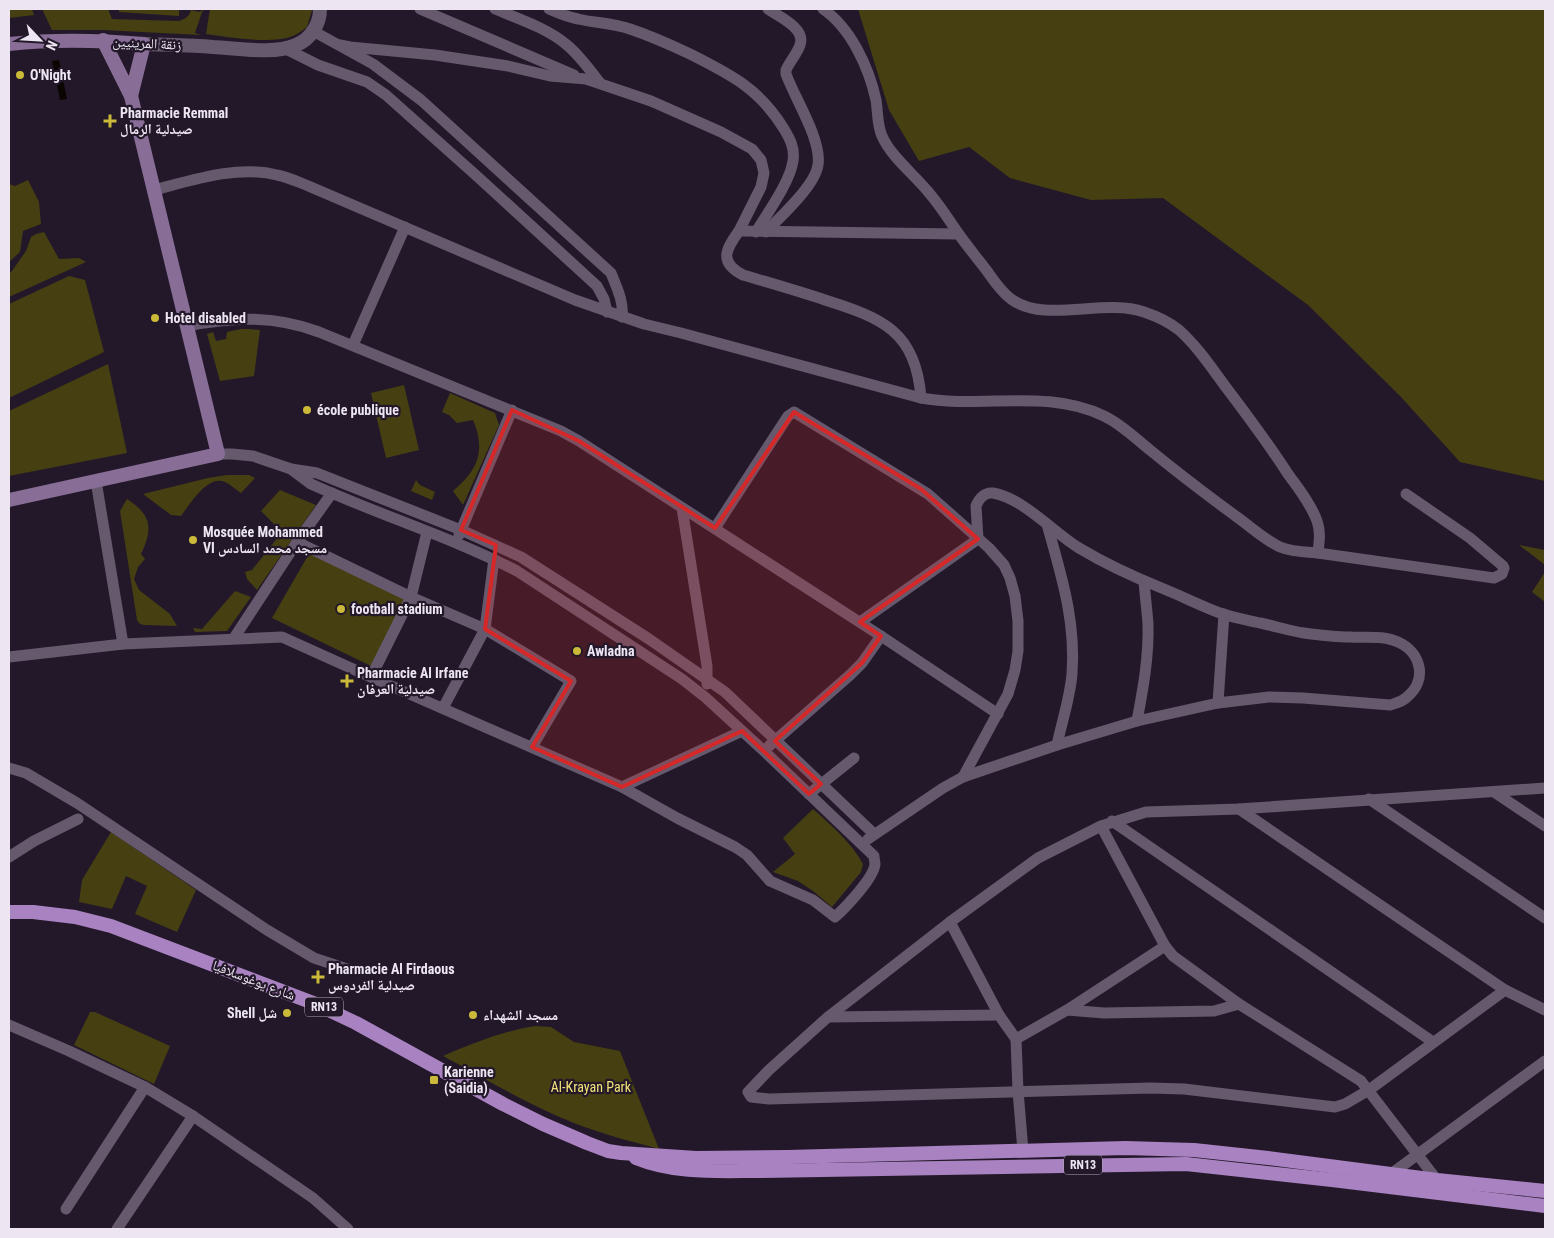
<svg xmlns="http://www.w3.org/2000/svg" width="1554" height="1238" viewBox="0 0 1554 1238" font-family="'Roboto Condensed','Noto Naskh Arabic',sans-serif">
  <rect width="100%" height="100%" fill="#231829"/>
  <g fill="#453f11">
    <path d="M 9,9 L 32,9 L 34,15 L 9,18 Z"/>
    <path d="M 42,9 L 108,9 L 112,19 L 179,21 C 185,19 190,16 191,10 L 199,12 L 205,9 L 202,12 L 195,33 L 201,35 L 102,30 L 52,30 Z"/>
    <path d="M 119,9 L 179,9 L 179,16 L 119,12 Z"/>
    <path d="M 210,9 L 312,9 L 312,10 L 307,27 C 302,31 296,35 290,37 C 270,44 227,37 206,34 Z"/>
    <path d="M 858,9 L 1545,9 L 1545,481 L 1460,462 L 1401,397 L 1308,305 L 1163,198 L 1091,200 L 1010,178 L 969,147 L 919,161 L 889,110 Z"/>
    <path d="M 28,180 L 39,202 L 41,224 L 23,231 L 20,252 L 9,262 L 9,184 L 15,186 Z"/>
    <path d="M 44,232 L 59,259 L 79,258 L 86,262 L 9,297 L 9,273 L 12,271 L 26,251 L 31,237 L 36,234 Z"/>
    <path d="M 69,276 L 85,280 L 104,352 L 9,398 L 9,304 Z"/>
    <path d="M 241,329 L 249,329 L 260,330 L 254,376 L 220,381 L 207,334 L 213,332 L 216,341 L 226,339 L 227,332 Z"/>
    <path d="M 108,364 L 127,453 L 9,476 L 9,411 Z"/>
    <path d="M 404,385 L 419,450 L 386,458 L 371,393 Z"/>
    <path d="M 450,393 L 495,413 L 499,425 L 463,505 L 453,491 C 478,470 486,451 473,420 L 457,423 L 449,415 L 442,412 Z"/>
    <path d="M 227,475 L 249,475 L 255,478 L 241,493 C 236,490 230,484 225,482 C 208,474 190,504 181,516 L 171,515 L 143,494 L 208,478 Z"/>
    <path d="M 416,480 L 420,485 L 435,492 L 432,500 L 411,491 Z"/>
    <path d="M 280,490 L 316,505 L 257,590 L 247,579 L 245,572 L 252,570 L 282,532 L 261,511 Z"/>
    <path d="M 127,499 C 152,515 153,529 141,554 L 145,559 L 138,567 L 134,579 L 139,590 L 170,614 L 177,626 L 144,625 L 140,624 L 137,620 L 120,511 Z"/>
    <path d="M 1519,545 L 1545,550 L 1545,565 Z"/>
    <path d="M 310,552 L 410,599 L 373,667 L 272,618 Z"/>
    <path d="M 1545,572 L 1545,602 L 1532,592 Z"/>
    <path d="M 235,591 L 251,597 L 227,631 L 195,632 L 193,628 L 202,629 Z"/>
    <path d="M 813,809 C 832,826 851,842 863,864 L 861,872 L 832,907 L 813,891 L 798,881 L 773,872 L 795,854 L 783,838 Z"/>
    <path d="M 111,832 L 196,890 L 177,932 L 135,914 L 147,886 L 126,876 L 112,909 L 79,902 L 82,880 Z"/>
    <path d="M 90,1012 L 95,1012 L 170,1046 L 154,1084 L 74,1045 Z"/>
    <path d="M 535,1026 L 551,1027 L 574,1042 L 620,1051 L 659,1149 C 630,1141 602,1134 574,1123 C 528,1105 486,1079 443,1056 C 474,1043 503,1031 535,1026 Z"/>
  </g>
  <path fill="#0a0500" d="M 59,60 L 67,99 L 60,100 L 52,61 Z"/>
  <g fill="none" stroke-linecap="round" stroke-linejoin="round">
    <g stroke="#66596e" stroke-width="11">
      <path d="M 420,9 L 574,75"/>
      <path d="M 495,9 C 519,19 547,28 567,45 C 580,56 590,70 600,83"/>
      <path d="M 549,9 C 558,13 568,17 578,19 C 595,23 613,23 630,29 C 651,36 671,45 690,54 C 730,74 760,89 784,129 C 790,139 795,148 793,161 C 790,182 768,212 756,232"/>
      <path d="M 823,9 C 851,28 869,68 876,100 C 878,112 877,125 882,136 C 891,157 916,176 930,194 C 941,207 949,220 958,233 C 967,246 978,259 987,271 C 994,281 1001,292 1011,299 C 1045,324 1103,298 1144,312 C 1156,316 1169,322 1179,330 C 1197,346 1211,367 1225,386 C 1247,415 1268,443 1288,474 C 1298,488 1311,504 1317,521 C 1321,532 1319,542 1318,553"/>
      <path d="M 313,31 L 373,64 L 421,100 L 611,273 C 617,288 624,302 622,317"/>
      <path d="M 340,45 L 350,47 L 435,55 L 508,66 L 550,76 L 586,79 L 651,101 L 721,132 L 752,149 L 761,160 L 764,173 L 761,187 L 739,231 L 958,234"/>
      <path d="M 284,48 L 318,65 L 367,82 L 386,95 L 479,178 L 597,286 L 604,299 L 607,312"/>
      <path d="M 154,190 C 193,180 237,165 277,175 C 287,177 296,181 306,185 L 575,300 L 644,324 L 681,333 L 921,398 C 982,409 1046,388 1104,416 C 1121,424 1135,438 1150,450 C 1178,473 1207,495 1237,517 C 1251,527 1265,540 1280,547 C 1292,552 1305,552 1318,553 L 1494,578 L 1502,574 L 1504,568 L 1503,566 L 1470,538 L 1406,494"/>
      <path d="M 739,231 C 726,249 718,262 743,275 C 770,283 798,291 825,300 C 882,318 916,331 921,398"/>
      <path d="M 766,232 C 781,216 815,186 818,165 C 822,140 795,99 786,74 L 786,70 C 790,61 797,54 800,45 C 806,28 779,17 768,9"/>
      <path d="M 187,326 C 233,317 274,315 319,332 L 561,431 L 579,441 L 881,636 L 998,714"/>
      <path d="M 353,345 L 405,227"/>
      <path d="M 218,454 L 232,454 L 253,456 L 291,469 L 317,473 L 461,530 L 521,557 L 649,639 L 725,692 L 874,834"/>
      <path d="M 96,481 L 123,644"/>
      <path d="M 682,508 L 707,666 L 707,684"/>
      <path d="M 1047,524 C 1061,575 1076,620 1072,674 C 1070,698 1062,721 1057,745"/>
      <path d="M 715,528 L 788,416 L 794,412 L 928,494 L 989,548 L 1004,565 L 1010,578 L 1015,596 L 1018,621 L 1018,651 L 1015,670 L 1008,694 L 963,777"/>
      <path d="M 459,535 L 512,410"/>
      <path d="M 297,542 L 411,597 L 485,629 L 571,681 L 532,747"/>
      <path d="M 860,622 L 978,539 L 976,506 C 979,498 985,492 993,493 C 1023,498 1053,532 1079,548 C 1104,563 1136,578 1164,589 C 1184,597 1203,607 1223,614 C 1235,618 1248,620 1260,623 C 1275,626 1290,631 1304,633 C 1319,635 1334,637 1350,637 C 1365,638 1384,635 1398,642 C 1421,652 1428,680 1407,697 C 1402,702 1396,703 1390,705 L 1303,698 L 1269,697 L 1218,703"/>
      <path d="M 234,638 L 297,542 L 332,493"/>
      <path d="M 9,657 L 123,644 L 282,637 L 364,674 L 622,787 L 677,818 L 735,847 L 747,855 L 770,881 L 813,900 L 835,917 C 845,908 874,878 875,864 C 875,862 874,859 874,856 L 764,751 L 705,697 L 682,679 L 517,571 C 451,537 379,515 311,484 L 291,469"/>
      <path d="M 371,677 L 411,597 L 427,532"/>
      <path d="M 443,708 L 485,629 L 494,559"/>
      <path d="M 1137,721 C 1143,689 1149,657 1148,624 C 1147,610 1145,595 1144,581"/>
      <path d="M 769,746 L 850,675 L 862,663 L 881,636"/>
      <path d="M 9,768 L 26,773 L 77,803 L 267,930 L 314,958 L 350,970"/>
      <path d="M 622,787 L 742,731"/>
      <path d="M 1494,792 L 1545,826"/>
      <path d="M 809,794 L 854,758"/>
      <path d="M 1369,799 L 1545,918"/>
      <path d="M 1239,809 L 1505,990 L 1545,1010"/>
      <path d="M 1112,821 L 1433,1042"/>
      <path d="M 1101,826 L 1165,946 L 1173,956 L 1239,1004 L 1361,1081 L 1437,1180"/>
      <path d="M 868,839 L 943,788 L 963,777 L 1057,745 L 1137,721 L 1218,703 L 1224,614"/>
      <path d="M 9,857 L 34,841 L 78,819"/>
      <path d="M 950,922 L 999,1015 L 1016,1039 L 1067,1010 L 1165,946"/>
      <path d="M 1505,990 L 1369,1090 L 1345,1104 L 1335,1107 L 1184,1089 L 1150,1088 L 769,1099 L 751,1097 L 748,1092 L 769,1070 L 828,1017 L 950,922 L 1038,858 L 1101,826 L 1146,812 L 1239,809 L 1545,788"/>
      <path d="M 1067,1010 L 1104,1013 L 1214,1011 L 1239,1004"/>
      <path d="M 828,1017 L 999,1015"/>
      <path d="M 9,1025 L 69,1051 L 145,1087 L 193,1116 L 313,1198 L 348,1229"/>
      <path d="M 1016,1039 L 1018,1091 L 1023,1151"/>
      <path d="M 1391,1174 L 1545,1061"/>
      <path d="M 66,1209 L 145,1087"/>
      <path d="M 117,1229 L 193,1116"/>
    </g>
    <path stroke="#66596e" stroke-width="14" d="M 144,44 C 167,45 190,45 213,47 C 238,48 273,55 296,45 C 311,39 320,24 320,9"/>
    <g stroke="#886d97" stroke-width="14">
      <path d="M 9,44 C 54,39 99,40 144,44 L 131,96"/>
      <path d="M 9,500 L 218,454 L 131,96 L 103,40"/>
    </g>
    <g stroke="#a982c1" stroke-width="14">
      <path d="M 9,912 L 33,912 L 75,917 L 111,926 L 316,1004 L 356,1023 L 503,1104 L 543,1124 L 587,1143 L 608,1151 L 621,1153 L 696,1158 L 788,1157 L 1125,1148 L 1194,1150 L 1268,1158 L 1437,1180 L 1545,1191"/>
      <path d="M 636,1158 C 675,1174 718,1171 759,1171 L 1186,1164 L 1332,1180 L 1545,1206"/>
    </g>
  </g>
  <path fill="#d62828" fill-opacity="0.2" stroke="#d62828" stroke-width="4" stroke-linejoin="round" d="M 512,410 L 579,441 L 715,528 L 794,412 L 921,489 L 978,539 L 860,622 L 881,636 L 862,663 L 775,741 L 821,784 L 809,794 L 742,731 L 622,787 L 532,747 L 571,681 L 485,629 L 496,545 L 461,530 Z"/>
  <g fill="#cbba39" stroke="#231829" stroke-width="2">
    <circle cx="20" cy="75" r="5"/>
    <path d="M107.5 113.5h5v5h5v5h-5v5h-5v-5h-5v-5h5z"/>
    <circle cx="155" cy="318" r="5"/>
    <circle cx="307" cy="410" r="5"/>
    <circle cx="193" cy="540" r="5"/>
    <circle cx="341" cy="609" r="5"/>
    <circle cx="577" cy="651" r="5"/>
    <path d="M344.5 673.5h5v5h5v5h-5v5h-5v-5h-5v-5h5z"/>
    <path d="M315.5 969.5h5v5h5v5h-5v5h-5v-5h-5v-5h5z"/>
    <circle cx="287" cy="1013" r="5"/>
    <circle cx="473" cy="1015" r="5"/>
    <rect x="429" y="1075" width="10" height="10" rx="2.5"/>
  </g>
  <g text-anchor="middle" stroke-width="4.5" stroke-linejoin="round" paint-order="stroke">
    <g fill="#231829" stroke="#b0a8b6" stroke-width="1">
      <rect x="305" y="997.5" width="38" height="19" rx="4"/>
      <rect x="1064" y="1155.5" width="38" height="19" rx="4"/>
    </g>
    <g font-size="12" font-weight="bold" fill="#ede6f2">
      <text x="324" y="1011">RN13</text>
      <text x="1083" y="1169">RN13</text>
    </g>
    <g font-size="14" fill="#ede6f2" stroke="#231829">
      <text transform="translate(147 43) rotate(3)" y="5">زنقة المرينيين</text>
      <text transform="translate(254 980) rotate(21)" y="5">شارع يوغوسلافيا</text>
    </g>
    <g font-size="14" font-weight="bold" fill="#ede6f2" stroke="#231829" text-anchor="start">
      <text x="30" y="80">O'Night</text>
      <text x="120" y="118">Pharmacie Remmal<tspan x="120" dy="16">صيدلية الرمال</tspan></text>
      <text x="165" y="323">Hotel disabled</text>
      <text x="317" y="415">école publique</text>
      <text x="203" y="537">Mosquée Mohammed<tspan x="203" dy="16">VI مسجد محمد السادس</tspan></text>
      <text x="351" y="614">football stadium</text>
      <text x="587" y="656">Awladna</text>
      <text x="357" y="678">Pharmacie Al Irfane<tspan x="357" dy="16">صيدلية العرفان</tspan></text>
      <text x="328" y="974">Pharmacie Al Firdaous<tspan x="328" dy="16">صيدلية الفردوس</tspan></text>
      <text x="277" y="1018" text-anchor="end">Shell شل</text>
      <text x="483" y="1020">مسجد الشهداء</text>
      <text x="444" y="1077">Karienne<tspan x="444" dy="16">(Saidia)</tspan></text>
    </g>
    <g font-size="14" fill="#f2e377" stroke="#231829">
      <text x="591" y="1092">Al-Krayan Park</text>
    </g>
  </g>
  <rect width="1554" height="1238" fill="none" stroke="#ede6f2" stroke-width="20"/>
  <g transform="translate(40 40) rotate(115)" stroke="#231829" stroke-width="4" paint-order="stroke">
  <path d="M0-4L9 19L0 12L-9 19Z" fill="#ede6f2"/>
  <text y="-8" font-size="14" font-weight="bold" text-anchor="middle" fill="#ede6f2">N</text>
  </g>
</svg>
